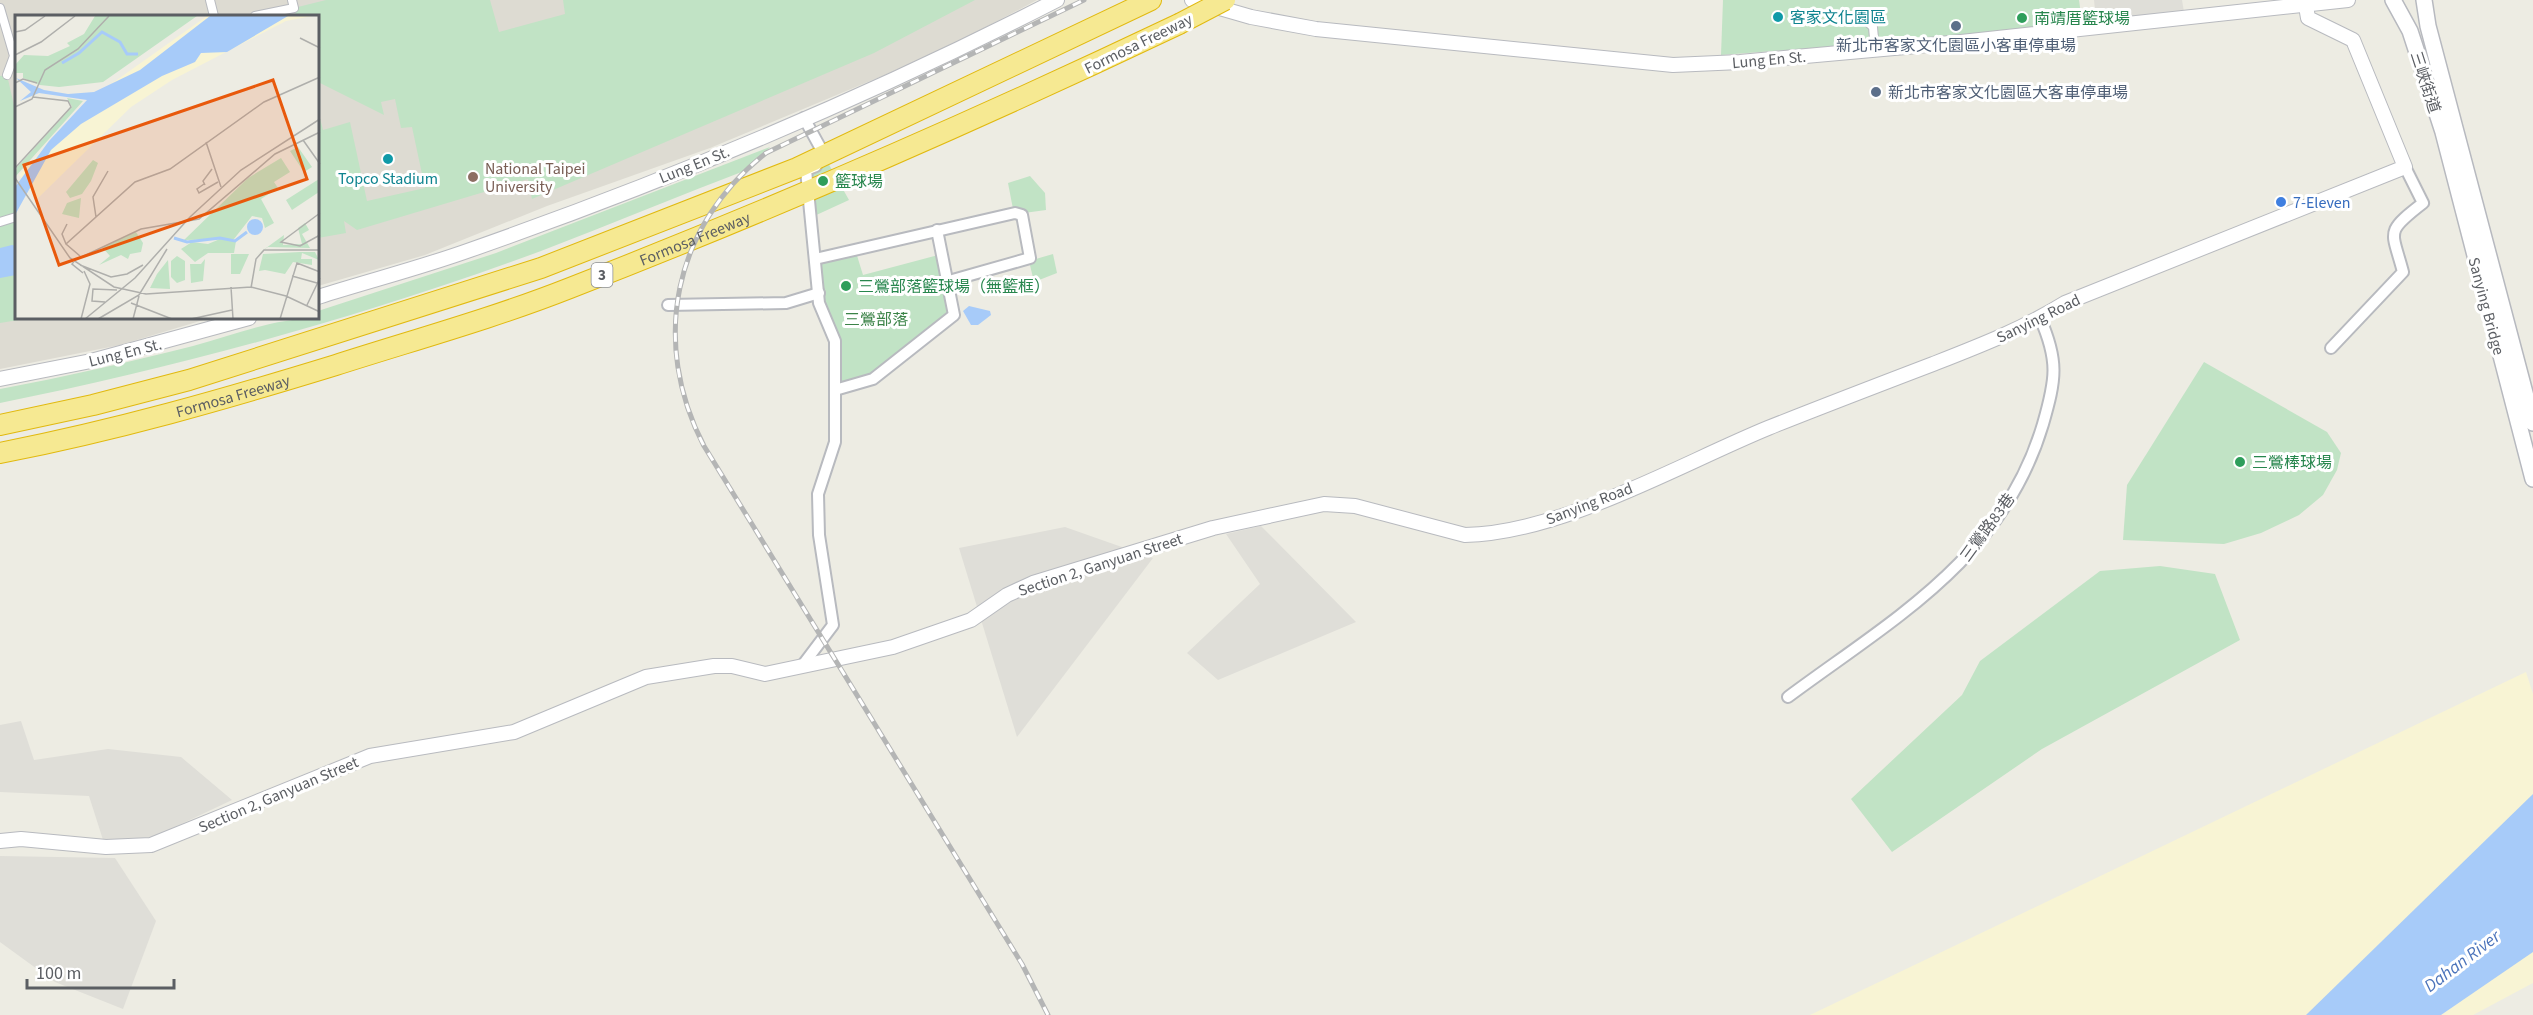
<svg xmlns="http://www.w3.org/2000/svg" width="2533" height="1015" viewBox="0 0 2533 1015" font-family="'Source Sans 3','Noto Sans TC',sans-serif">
  <rect width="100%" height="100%" fill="#edece3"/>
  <g fill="#dfded8">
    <path d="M 2094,0 L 2182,0 L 2184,12 L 2096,19 Z"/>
    <path d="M 1261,526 L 1356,622 L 1218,680 L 1187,653 L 1260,584 L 1226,534 Z"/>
    <path d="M 1065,527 L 1153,558 L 1017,737 L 959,548 Z"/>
    <path d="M 21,721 L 34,760 L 108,749 L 181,757 L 232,800 L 156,836 L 104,843 L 89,796 L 0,792 L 0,725 Z"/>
    <path d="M 0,856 L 115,858 L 156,921 L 123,1009 L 55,982 L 0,942 Z"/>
  </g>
  <path fill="#dddbd2" d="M 0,0 L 1037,0 L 937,53 L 710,148 L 547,206 L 425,255 L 318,286 L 318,16 L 16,16 L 16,318 L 210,318 L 120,345 L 0,369 Z"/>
  <g fill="#c1e3c5">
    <path d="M 326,0 L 490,0 L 499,32 L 565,14 L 563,0 L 975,0 L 874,53 L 532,199 L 528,179 L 357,230 L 344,221 L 346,233 L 318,238 L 318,111 L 323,130 L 350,122 L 367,201 L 425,188 L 412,127 L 401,128 L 395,99 L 381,102 L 384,115 L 318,82 L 318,16 L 296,16 L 294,8 Z"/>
    <path d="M 1723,0 L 2079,0 L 2082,22 L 2000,34 L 1721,55 Z"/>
    <path d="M 7,75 L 16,114 L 16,318 L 31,318 L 0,323 L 0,76 Z"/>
    <path d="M 770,147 L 752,168 C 681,195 611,224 541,251 C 365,316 184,366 0,403 L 0,389 C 65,377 129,362 193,346 C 234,335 275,318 318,318 L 318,311 L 496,253 Z"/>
    <path d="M 827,161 L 849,200 L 812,217 L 806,170 Z"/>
    <path d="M 1030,176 L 1045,193 L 1046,210 L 1024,213 L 1013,209 L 1008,183 Z"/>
    <path d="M 855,249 L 863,275 L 942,254 L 955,308 L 873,379 L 835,390 L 835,341 L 819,303 L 815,259 Z"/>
    <path d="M 1053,254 L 1057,273 L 1034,282 L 1029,261 Z"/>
    <path d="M 2204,362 L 2327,432 L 2341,453 L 2337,470 L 2323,495 L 2299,515 L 2261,533 L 2224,544 L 2123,540 L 2127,485 Z"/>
    <path d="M 2160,566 L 2215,574 L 2240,640 L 2042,749 L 1892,852 L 1851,799 L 1962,695 L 1980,661 L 2100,571 Z"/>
  </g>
  <path fill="#f8f4d4" d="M 2526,672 L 2533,694 L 2533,983 L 2473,1015 L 1810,1015 Z"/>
  <g fill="#a7cbf9">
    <path d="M 12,245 L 16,246 L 16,275 L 0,278 L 0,248 Z"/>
    <path d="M 969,306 L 990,311 L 991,315 L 978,325 L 971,325 L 963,311 Z"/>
    <path d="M 2533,794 L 2533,952 L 2441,1015 L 2306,1015 Z"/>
  </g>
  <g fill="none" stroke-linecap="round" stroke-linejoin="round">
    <g stroke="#b8babf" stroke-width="10">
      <g id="pedestrian">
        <path d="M 210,0 L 214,16"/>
        <path d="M 0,8 L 14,56 L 7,75"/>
        <path d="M 255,16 L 294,8 L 292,0"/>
        <path d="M 1862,17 L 1873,27 L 1875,50"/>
        <path d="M 0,222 L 16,217"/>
      </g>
    </g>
    <g stroke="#b8babf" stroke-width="14">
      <g id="minor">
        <path d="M 804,118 L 826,158"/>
        <path d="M 815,259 L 1015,213 L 1022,215 L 1030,258 L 949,281"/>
        <path d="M 668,305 L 786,303 L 819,293"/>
        <path d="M 2331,348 L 2403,272 C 2392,230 2384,233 2423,203 L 2405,167"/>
        <path d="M 835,390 L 873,379 L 954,315 L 937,230"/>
        <path d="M 802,666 L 833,625 L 819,535 L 818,494 L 835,442 L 835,341 L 819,303 L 806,170 L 816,166"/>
        <path d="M 1788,697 C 1893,619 2003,559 2043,424 C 2056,379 2059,361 2040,318"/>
      </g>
    </g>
    <g stroke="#b8babf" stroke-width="16">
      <g id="tertiary">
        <path d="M 1192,0 L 1251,17 L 1316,29 L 1673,65 L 1740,62 L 1961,42 L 2348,0"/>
        <path d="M 318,297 C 368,281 420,268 470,250 C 670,180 868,97 1057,0"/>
        <path d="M 0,379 L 91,361 L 249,318"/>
        <path d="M 0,841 L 21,839 L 106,847 L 151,845 L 370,756 L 514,732 L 646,677 L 714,666 L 732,666 L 765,674 L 893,647 L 971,620 L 1007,595 L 1033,583 L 1213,528 L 1324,504 L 1355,506 L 1465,535 C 1562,533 1678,465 1768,428 C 1823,406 1878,385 1933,364 C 1979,346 2023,329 2065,303 L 2405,167 L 2353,40 L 2308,18 L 2306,6"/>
      </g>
    </g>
    <g stroke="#b7b9bf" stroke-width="18">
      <g id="secondary">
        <path d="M 2393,0 L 2410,31 L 2443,132 L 2533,479"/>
        <path d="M 2424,0 L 2428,26 L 2533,423"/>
      </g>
    </g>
    <g stroke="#e1b90f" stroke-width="22">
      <g id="motorway">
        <path d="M 0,425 L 93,405 L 189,380 L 541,268 L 797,168 L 1151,0"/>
        <path id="s1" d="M 0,453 C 117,430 222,400 336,365 C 414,340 494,318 570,288 C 776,208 979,119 1179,24"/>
      </g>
    </g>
    <use href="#pedestrian" stroke="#fff" stroke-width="8"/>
    <use href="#minor" stroke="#fff" stroke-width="10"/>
    <use href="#tertiary" stroke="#fff" stroke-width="14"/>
    <use href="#secondary" stroke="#fff" stroke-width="15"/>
    <use href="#motorway" stroke="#f6e992" stroke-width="20"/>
    <g stroke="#b4b5b5" stroke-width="5">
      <path id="rail" d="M 1048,1015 L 1022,964 L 704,446 C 650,342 673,226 766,153 L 1084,0"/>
    </g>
    <use href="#rail" stroke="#fff" stroke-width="3" stroke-dasharray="9" stroke-linecap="butt"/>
    <g stroke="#e1b90f" stroke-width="22" stroke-linecap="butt">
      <path id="motorway-bridge" d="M 1179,24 L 1225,0"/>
    </g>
    <use href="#motorway-bridge" stroke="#f6e992" stroke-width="20"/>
  </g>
  <g fill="#0f9aa8" stroke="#fff" stroke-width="2">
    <circle cx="1778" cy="17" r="6"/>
    <circle cx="388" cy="159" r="6"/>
  </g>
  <g fill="#2e9e5b" stroke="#fff" stroke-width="2">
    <circle cx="2022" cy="18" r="6"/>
    <circle cx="823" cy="181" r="6"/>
    <circle cx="846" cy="286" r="6"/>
    <circle cx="2240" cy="462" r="6"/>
  </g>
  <g fill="#5c6f8a" stroke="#fff" stroke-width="2">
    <circle cx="1956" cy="26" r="6"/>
    <circle cx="1876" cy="92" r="6"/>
  </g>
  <circle fill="#8d6e63" stroke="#fff" stroke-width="2" cx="473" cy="177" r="6"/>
  <circle fill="#3f7fe0" stroke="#fff" stroke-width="2" cx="2281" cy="202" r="6"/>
  <g text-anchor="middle" stroke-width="6" stroke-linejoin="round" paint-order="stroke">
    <rect fill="#fff" stroke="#8c8e92" stroke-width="1.5" x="591.5" y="263" width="21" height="24" rx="4.5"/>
    <g font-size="15" font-weight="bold" fill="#5b5e63">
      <text x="602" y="280">3</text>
    </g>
    <g font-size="16" fill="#0d838f" stroke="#fff" text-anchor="start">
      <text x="1790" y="23">客家文化園區</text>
      <text x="388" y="184" text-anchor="middle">Topco Stadium</text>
    </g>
    <g font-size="16" fill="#27864d" stroke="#fff" text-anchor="start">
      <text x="2034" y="24">南靖厝籃球場</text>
      <text x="835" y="187">籃球場</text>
      <text x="858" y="292">三鶯部落籃球場（無籃框）</text>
      <text x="2252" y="468">三鶯棒球場</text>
    </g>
    <g font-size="16" fill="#5b5e63" stroke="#fff">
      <text transform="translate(1138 43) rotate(-26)" y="6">Formosa Freeway</text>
      <text transform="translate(1769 59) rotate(-5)" y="6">Lung En St.</text>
      <text transform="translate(2426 82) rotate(72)" y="6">三峽街道</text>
      <text transform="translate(694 164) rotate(-22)" y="6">Lung En St.</text>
      <text dy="6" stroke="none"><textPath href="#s1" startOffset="728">Formosa Freeway</textPath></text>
      <text transform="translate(2487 306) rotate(75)" y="6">Sanying Bridge</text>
      <text transform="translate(2038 318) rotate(-26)" y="6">Sanying Road</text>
      <text transform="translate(125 352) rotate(-14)" y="6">Lung En St.</text>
      <text dy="6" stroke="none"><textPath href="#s1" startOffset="240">Formosa Freeway</textPath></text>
      <text transform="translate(1589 503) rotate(-21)" y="6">Sanying Road</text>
      <text transform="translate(1987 527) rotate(-54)" y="6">三鶯路83巷</text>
      <text transform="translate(1100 564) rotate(-18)" y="6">Section 2, Ganyuan Street</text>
      <text transform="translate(278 794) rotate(-23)" y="6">Section 2, Ganyuan Street</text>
    </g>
    <g font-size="16" fill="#4e5e75" stroke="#fff">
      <text x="1956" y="51">新北市客家文化園區小客車停車場</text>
      <text x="1888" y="98" text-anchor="start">新北市客家文化園區大客車停車場</text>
    </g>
    <g font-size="16" fill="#785e54" stroke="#fff" text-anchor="start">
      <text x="485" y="174">National Taipei<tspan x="485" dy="18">University</tspan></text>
    </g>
    <g font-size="16" fill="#366cbe" stroke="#fff" text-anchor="start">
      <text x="2293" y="208">7-Eleven</text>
    </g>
    <g font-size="16" fill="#3b8347" stroke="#fff">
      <text x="876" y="325">三鶯部落</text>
    </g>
    <g font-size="18" font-style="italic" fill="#4c74bb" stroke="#fff">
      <text transform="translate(2462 961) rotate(-37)" y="6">Dahan River</text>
    </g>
  </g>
  <g transform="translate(15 15)">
    <rect width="304" height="304" fill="#edece3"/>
    <path d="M 80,1 L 182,1 L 88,67 L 44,72 L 25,70 L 8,63 L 8,58 L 0,58 L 0,50 L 9,40 L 33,41 L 55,31 L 52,28 L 69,19 ZM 52,83 L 68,86 L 0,162 L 2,152 L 57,92 ZM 283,132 L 297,152 L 289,157 L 275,136 ZM 266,143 L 275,157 L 259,167 L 263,173 L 246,184 L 259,208 L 250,213 L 247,203 L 237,201 L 219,224 L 169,225 L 233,163 ZM 78,145 L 83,148 L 76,166 L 67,179 L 55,183 L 51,177 ZM 304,164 L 304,177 L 277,195 L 271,185 ZM 66,183 L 64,203 L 47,199 L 52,188 ZM 290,208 L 294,215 L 287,219 L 295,233 L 253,232 L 240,241 L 269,220 L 268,230 L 287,229 L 283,213 ZM 121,217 L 128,228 L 126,237 L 115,239 L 113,244 L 106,240 L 84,250 L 95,241 L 87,232 ZM 205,224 L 221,226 L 219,238 L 193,238 L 180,247 L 166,234 L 177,227 L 193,229 ZM 285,237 L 300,237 L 304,245 L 287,238 L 286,244 L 297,244 L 297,250 L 278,247 L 270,259 L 250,255 L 244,256 L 242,264 L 248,239 ZM 216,239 L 234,239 L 225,259 L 216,259 ZM 162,241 L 170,246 L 170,265 L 162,268 L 156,262 L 156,246 ZM 190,244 L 188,266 L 176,268 L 175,249 L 186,249 ZM 153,245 L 155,274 L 135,273 L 142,259 Z" fill="#c1e3c5"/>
    <path d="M 192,1 L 297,1 L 271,6 L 157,65 L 116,92 L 22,184 L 4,160 L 75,84 Z" fill="#f8f4d4"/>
    <path d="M 195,1 L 273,1 L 212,37 L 186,38 L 180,47 L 147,61 L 66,109 L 36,135 L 0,200 L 0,172 L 34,126 L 72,85 L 24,78 L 5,86 L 16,77 L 1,63 L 29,75 L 53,79 L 79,77 L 125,55 ZM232 212a8 8 0 1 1 16 0a8 8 0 1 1-16 0Z" fill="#a7cbf9"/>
    <path fill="none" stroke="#a7cbf9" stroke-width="3" d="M 47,48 L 64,38 L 87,17 L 105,27 L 112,39 L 123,39M 159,223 L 172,227 L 205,223 L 220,226 L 232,217"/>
    <path fill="none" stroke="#afafac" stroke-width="1.5" d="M 0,17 L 10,15 L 30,1M 285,23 L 305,33M 0,40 L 26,27 L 60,1M 0,68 L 8,64 L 22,68M 0,92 L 17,84 L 30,55 L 63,34 L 94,1M 288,125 L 305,149M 191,127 L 206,172M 0,153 L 56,92 L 53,86 L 18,82M 0,163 L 55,243 L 99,272 L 131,279 L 236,272 L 271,281 L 305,297M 189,169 L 182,174 L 184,178 L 203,167M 190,170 L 188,166 L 197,154M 305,198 L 266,227 L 285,231 L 305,220M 81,202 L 78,182 L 93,156M 51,229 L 47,219 L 52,209M 65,241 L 51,229 L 120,167 L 155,154 L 249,87 L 305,62M 65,250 L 96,262 L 112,259 L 128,250M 68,258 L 57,249 L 60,245 L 126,214 L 184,204 L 260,139 L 305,117M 277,261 L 302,268M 216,272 L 218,304M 236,273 L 241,244 L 249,235 L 305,235M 90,287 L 77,286 L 78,274 L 102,275M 116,288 L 157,304M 292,290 L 305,263M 66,304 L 75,269 L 69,256M 70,304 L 120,263 L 175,202 L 226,155 L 305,104M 83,304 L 124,280 L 152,234M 118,304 L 124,281M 176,304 L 217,295M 265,304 L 282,248 L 305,257"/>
    <path fill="#e8590c" fill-opacity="0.15" stroke="#e8590c" stroke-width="3" d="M 258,65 L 292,164 L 44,250 L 9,150 Z"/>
    <rect width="304" height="304" fill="none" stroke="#5b5e63" stroke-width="3"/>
  </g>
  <path d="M27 979v9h147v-9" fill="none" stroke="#5b5e63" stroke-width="3"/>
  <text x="36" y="979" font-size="18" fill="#5b5e63" stroke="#ffffff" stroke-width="4.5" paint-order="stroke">100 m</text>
</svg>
